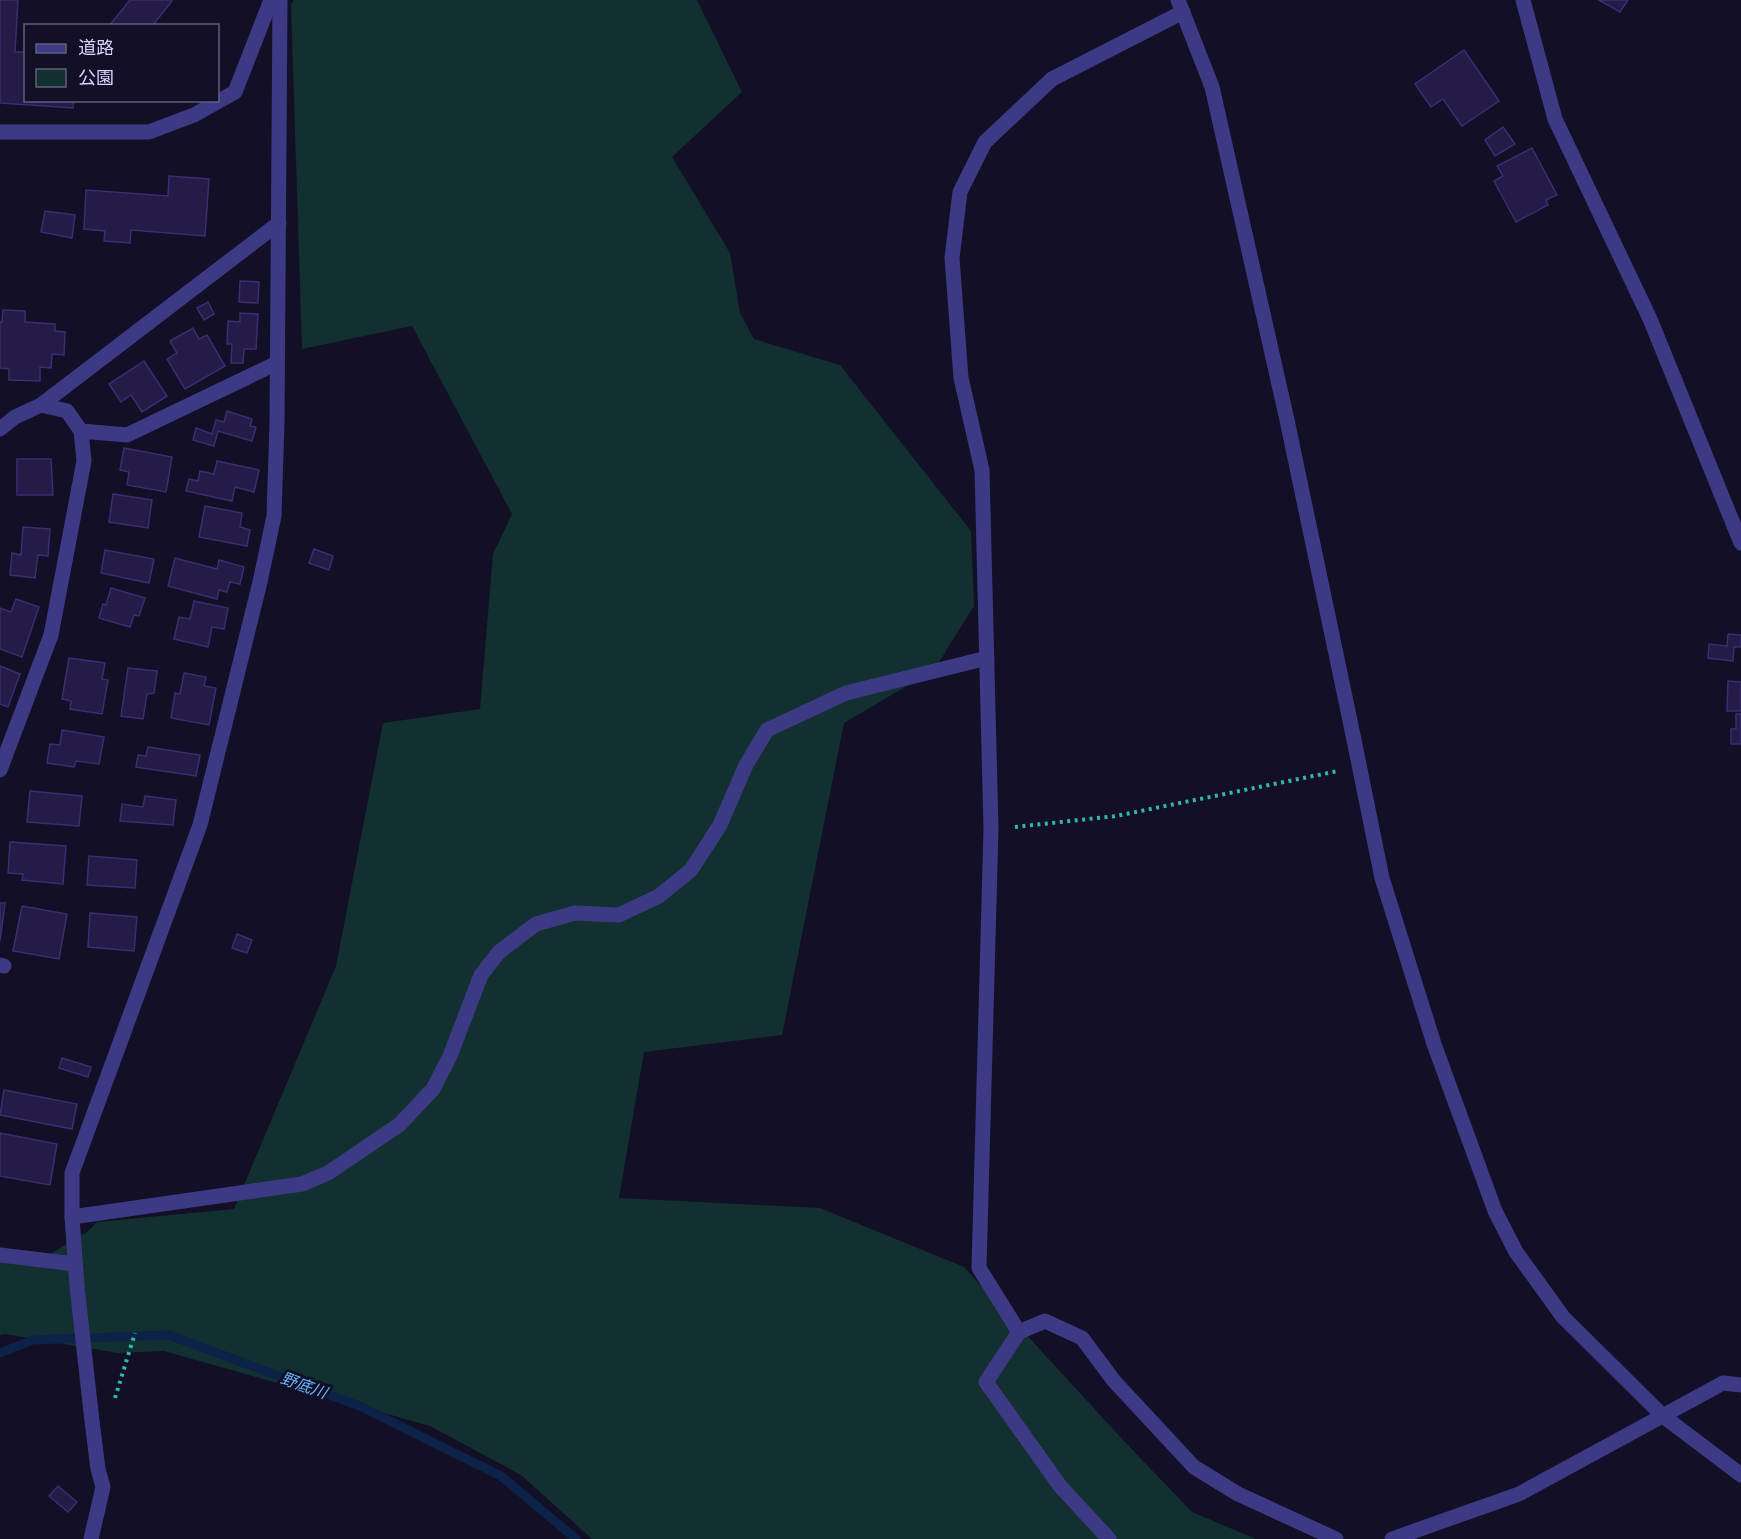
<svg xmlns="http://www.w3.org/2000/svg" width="1741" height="1539" viewBox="0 0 1741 1539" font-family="'Fira Sans','Noto Sans JP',sans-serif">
  <rect width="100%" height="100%" fill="#130f26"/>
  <path fill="#12302f" d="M 294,0 L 697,0 L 742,92 L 672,157 L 730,253 L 740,313 L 754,339 L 840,365 L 971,531 L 974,606 L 934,670 L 844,723 L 782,1035 L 644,1052 L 619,1198 L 820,1208 L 964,1267 L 1124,1441 L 1192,1512 L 1256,1539 L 592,1539 L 521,1475 L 430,1426 L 164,1351 L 118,1353 L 5,1334 L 0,1335 L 0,1255 L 35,1263 L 87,1232 L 97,1222 L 234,1209 L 336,966 L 383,723 L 480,709 L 493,554 L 512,514 L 412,326 L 302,349 L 291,5 Z"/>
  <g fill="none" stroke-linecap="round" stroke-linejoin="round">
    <path stroke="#0c2248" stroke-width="9" d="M 0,1353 L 33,1340 L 169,1335 L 362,1407 L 501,1476 L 576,1539"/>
  </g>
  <g fill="#241b47" stroke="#3b2d73" stroke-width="1.5">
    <path d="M 0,0 L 18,0 L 15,52 L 26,52 L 26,100 L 74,100 L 73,108 L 0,103 Z"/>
    <path d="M 130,0 L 171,0 L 172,1 L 152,26 L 109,26 Z"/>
    <path d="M 1599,0 L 1628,0 L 1620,12 Z"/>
    <path d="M 1464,50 L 1499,101 L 1462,126 L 1443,99 L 1431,107 L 1415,84 Z"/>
    <path d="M 1503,127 L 1515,144 L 1495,156 L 1485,140 Z"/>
    <path d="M 1532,148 L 1557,195 L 1546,200 L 1548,205 L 1516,222 L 1494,181 L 1503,176 L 1497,166 Z"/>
    <path d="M 169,176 L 209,179 L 205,236 L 131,230 L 130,243 L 104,241 L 105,231 L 84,229 L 86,190 L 168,196 Z"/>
    <path d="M 45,211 L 75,215 L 72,238 L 41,232 Z"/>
    <path d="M 240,281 L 259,282 L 258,303 L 239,302 Z"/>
    <path d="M 208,302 L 214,314 L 204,320 L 197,308 Z"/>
    <path d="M 3,310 L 25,311 L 25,322 L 55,324 L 55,331 L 65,332 L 64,355 L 52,354 L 51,368 L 40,367 L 40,381 L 9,380 L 9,369 L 0,368 L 0,322 L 2,322 Z"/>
    <path d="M 240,313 L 258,314 L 256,349 L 244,349 L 243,363 L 231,363 L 232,344 L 227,344 L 228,321 L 240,322 Z"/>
    <path d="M 193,328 L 199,339 L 207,335 L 225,366 L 185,389 L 167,359 L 177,353 L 170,341 Z"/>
    <path d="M 144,361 L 167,396 L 142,412 L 131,395 L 121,402 L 109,384 Z"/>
    <path d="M 227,411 L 252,419 L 250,426 L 256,427 L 252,441 L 218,431 L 214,446 L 193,440 L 196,428 L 212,434 L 216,420 L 224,422 Z"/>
    <path d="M 124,448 L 172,457 L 166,492 L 127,485 L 129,472 L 120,470 Z"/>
    <path d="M 17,459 L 51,459 L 53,495 L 17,495 Z"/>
    <path d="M 217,461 L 259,470 L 254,492 L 235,487 L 232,501 L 186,491 L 189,479 L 198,481 L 200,471 L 214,474 Z"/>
    <path d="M 113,494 L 152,500 L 148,528 L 109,522 Z"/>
    <path d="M 205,506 L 242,513 L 240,527 L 250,530 L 247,546 L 199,537 Z"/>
    <path d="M 23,527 L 50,529 L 48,556 L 38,555 L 35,578 L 10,575 L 12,553 L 21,555 Z"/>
    <path d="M 314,549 L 333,556 L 329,570 L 309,563 Z"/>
    <path d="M 105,550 L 154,559 L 149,583 L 101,573 Z"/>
    <path d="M 175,558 L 217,569 L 219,560 L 244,567 L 240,584 L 230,582 L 227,592 L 219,590 L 217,599 L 168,586 Z"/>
    <path d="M 111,588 L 145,598 L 139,616 L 134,615 L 130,627 L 99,618 L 103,604 L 106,605 Z"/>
    <path d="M 16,599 L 39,607 L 22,657 L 0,649 L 0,608 L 11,612 Z"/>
    <path d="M 194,601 L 228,608 L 224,629 L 212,627 L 208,647 L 174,639 L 179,617 L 190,619 Z"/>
    <path d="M 1728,634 L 1741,635 L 1741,647 L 1734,647 L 1733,661 L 1708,658 L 1709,644 L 1727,646 Z"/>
    <path d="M 69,658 L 105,663 L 102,679 L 108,680 L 102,714 L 70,709 L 71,701 L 62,699 Z"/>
    <path d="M 0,666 L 20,674 L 8,707 L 0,704 Z"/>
    <path d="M 128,668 L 157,671 L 154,693 L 147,694 L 143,719 L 121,716 Z"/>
    <path d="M 184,673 L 206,677 L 204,686 L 216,688 L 209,725 L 171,718 L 175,693 L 180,694 Z"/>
    <path d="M 1728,681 L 1741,682 L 1741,711 L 1727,711 Z"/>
    <path d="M 1736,714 L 1741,714 L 1741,744 L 1731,744 L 1731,729 L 1736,729 Z"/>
    <path d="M 62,730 L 104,737 L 99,764 L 76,761 L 74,767 L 47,763 L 50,744 L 60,745 Z"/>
    <path d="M 148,747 L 200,755 L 196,776 L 136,767 L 138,755 L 146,756 Z"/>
    <path d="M 30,791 L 82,796 L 79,826 L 27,822 Z"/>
    <path d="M 145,796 L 176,800 L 173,825 L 120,821 L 122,804 L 143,807 Z"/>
    <path d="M 10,842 L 66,846 L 63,884 L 22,880 L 23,874 L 8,873 Z"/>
    <path d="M 89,856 L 137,860 L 135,888 L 87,885 Z"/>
    <path d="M 0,903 L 5,903 L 0,941 Z"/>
    <path d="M 22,906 L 67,914 L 59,959 L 13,951 Z"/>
    <path d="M 90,913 L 137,917 L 134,951 L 88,947 Z"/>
    <path d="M 237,934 L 252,940 L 247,953 L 232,948 Z"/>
    <path d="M 62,1058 L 91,1067 L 88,1077 L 59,1068 Z"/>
    <path d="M 4,1090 L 77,1104 L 72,1129 L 0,1115 Z"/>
    <path d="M 0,1133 L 57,1144 L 50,1185 L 0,1176 Z"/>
    <path d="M 58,1486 L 77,1502 L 68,1512 L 49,1496 Z"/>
  </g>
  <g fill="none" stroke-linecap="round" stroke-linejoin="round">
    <g stroke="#2fb8b0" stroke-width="4" stroke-dasharray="3 4.5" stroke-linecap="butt">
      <path d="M 1015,827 L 1116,816 L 1338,771"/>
      <path d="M 115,1398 L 135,1333"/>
    </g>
    <g stroke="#3d3a85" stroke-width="15">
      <path d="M 1178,0 L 1212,87 L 1287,420 L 1353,735 L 1382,878 L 1434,1044 L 1495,1211 L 1516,1252 L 1563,1317 L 1663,1416 L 1741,1475"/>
      <path d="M 1523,0 L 1555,119 L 1650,319 L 1741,543"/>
      <path d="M 0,132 L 149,132 L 194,115 L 235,92 L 271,0"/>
      <path d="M 0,429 L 15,417 L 41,405 L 279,223"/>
      <path d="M 81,431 L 127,435 L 277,363"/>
      <path d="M 0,770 L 51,635 L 84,461 L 81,431 L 67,411 L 41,405"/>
      <path d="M 0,965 L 4,966"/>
      <path d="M 72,1217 L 302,1184 L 328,1173 L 399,1125 L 433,1089 L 450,1056 L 481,975 L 499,952 L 536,924 L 575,913 L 619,915 L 659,896 L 691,870 L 720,825 L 746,765 L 767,730 L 846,693 L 987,658"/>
      <path d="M 0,1255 L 75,1264"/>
      <path d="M 1019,1332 L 979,1268 L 991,829 L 982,470 L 961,378 L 952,258 L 960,192 L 985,142 L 1052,79 L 1183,12"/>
      <path d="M 91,1539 L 103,1487 L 98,1469 L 92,1421 L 77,1286 L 72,1217 L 72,1173 L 200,825 L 260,582 L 274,516 L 277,423 L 280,0"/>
      <path d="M 1109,1539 L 1060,1486 L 986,1382 L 1019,1332 L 1045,1321 L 1082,1338 L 1114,1381 L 1194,1467 L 1238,1494 L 1336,1539"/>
      <path d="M 1392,1539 L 1519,1494 L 1723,1383 L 1741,1385"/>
    </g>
  </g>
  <g text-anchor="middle" stroke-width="6" stroke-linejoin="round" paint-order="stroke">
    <g font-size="16" font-style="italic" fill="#62b6ff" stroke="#130f26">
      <text transform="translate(304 1385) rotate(20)" y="6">野底川</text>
    </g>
  </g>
  <rect x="24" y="24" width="195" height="78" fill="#130f26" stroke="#625e7d" stroke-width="1.5"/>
  <rect x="36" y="44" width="30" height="9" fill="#3d3a85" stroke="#625e7d" stroke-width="1.5"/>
  <text x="78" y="54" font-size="18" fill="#d9d4ff">道路</text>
  <rect x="36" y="69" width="30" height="18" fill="#12302f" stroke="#625e7d" stroke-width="1.5"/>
  <text x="78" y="84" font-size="18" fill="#d9d4ff">公園</text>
</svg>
